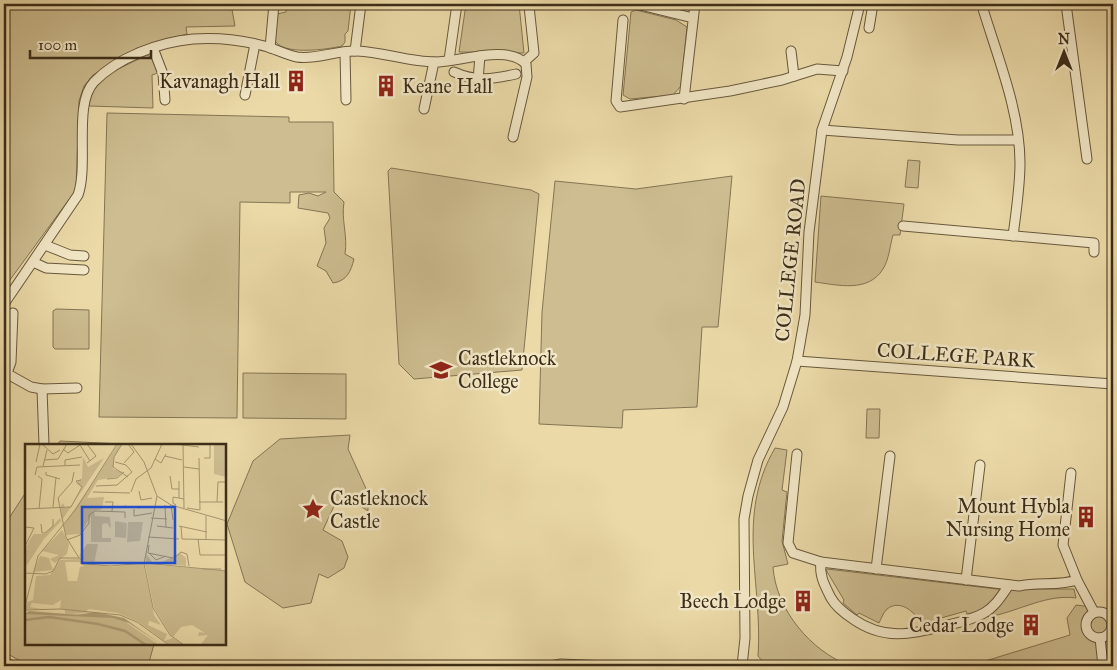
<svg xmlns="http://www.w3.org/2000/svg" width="1117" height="670" viewBox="0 0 1117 670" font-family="'IM FELL Great Primer',serif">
  <rect width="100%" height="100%" fill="#ebdaa8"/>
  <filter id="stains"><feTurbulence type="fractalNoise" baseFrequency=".004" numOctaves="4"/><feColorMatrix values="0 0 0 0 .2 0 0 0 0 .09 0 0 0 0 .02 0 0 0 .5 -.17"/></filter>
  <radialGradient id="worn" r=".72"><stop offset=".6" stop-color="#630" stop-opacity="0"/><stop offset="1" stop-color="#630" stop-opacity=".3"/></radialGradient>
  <g fill="#cdbd90" stroke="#847554">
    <path d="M 4,4 L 231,4 L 235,26 L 186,27 L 187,34 L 137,48 L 93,75 L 84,86 L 79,101 L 76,190 L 4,288 Z"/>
    <path d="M 287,4 L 351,4 L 348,31 L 345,34 L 345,42 L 342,46 C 330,49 278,57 274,38 C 273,32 276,21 277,14 L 286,12 Z"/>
    <path d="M 466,4 L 519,4 L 524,53 L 459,52 Z"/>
    <path d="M 636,10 L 676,20 L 687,27 L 681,86 L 673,95 L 630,99 L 623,95 L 631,12 Z"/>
    <path d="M 147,55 L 151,57 L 158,73 L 152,75 L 153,108 L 89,106 C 91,77 124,67 147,55 Z"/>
    <path d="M 107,113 L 289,117 L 289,122 L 333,122 L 334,192 L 344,202 C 341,220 348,236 345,254 L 354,259 C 351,271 347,281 333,283 L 326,271 L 317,266 L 326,243 L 324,228 L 330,218 L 328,213 L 298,208 L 299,195 L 309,193 L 318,196 L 326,192 L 290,192 L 290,203 L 240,202 L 237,418 L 99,417 Z"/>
    <path d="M 908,160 L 920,161 L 918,188 L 905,187 Z"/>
    <path d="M 391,168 L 531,190 L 539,194 L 522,370 L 414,379 L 399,364 L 388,171 Z"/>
    <path d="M 732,176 L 718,327 L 702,327 L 697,407 L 623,410 L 622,428 L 539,424 L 542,312 L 555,181 L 636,189 Z"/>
    <path d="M 821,196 L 904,204 L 900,235 L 893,235 C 890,245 889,260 883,269 C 868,293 838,285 815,282 Z"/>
    <path d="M 56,309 L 89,310 L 89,349 L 55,349 L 53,347 L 53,311 Z"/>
    <path d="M 243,373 L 346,374 L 346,419 L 243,418 Z"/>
    <path d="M 867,409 L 880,409 L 879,438 L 866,438 Z"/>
    <path d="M 350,435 L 348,449 L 368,493 L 368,511 L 345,496 L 335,504 L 323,530 L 342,541 L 348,557 L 344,568 L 328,578 L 319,574 L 311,603 L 283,608 L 245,582 L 227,524 L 253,461 L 280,439 Z"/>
    <path d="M 60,441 L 143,445 L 57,445 Z"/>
    <path d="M 775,448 L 787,450 L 782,490 L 787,492 L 782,541 L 788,564 L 773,567 C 776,610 811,651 850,666 L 774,666 L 764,663 L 758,656 C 763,582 735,517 775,448 Z"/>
    <path d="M 26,492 L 26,644 L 154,644 L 148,666 L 30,666 L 4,652 L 4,526 Z"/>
    <path d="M 827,569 L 997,589 L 1074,589 L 1076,598 C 1047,594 1021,610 993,616 C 984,618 977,611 967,614 L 966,611 L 934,620 L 934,623 L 922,627 C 918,614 901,598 887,609 C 883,613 881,619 879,623 L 859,613 L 857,615 L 843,603 L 844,600 L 826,570 Z"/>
    <path d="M 1076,605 L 1107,609 L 1113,608 L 1113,666 L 969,666 L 1070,635 L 1067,618 Z"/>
  </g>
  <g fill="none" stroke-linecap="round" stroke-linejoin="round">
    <g stroke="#68583c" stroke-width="11">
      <g id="minor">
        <path d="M 636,4 L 693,18"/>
        <path d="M 983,4 L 983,9 C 998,58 1020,112 1020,163 C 1020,187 1016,212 1013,236"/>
        <path d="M 1066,4 L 1087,159"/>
        <path d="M 623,20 L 616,101 L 620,107 L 730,91 L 782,80 L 817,69 L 843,71"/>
        <path d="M 869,28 L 873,4"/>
        <path d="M 153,48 L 163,74 L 165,100"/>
        <path d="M 270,48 L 274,4"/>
        <path d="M 355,51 L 361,4"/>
        <path d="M 791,51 L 794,76"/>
        <path d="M 345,52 L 346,100"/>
        <path d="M 449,60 L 457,4"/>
        <path d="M 524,62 L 534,53 L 529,6"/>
        <path d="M 454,72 C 476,82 493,79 516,74"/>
        <path d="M 478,80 L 480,56"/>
        <path d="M 245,95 L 255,44"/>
        <path d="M 684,99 L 695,4"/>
        <path d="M 424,109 L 434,62"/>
        <path d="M 822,130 L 958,140 L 1018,140"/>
        <path d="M 903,226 L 1094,243 L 1094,252"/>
        <path d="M 45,245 L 70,255 L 84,256"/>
        <path d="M 33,262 L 46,268 L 84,270"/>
        <path d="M 4,304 L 78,195 C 89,165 73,104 94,82 C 118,57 160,42 193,39 C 219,37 243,40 268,47 C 277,50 287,55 297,57 C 316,60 337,50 357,51 C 383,52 409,62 435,62 C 459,62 508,44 526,64 L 527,77 L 513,137"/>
        <path d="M 797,361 L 1113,384"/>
        <path d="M 4,372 L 31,387 L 42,389 L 77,388"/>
        <path d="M 7,373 L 11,362 L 13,313"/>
        <path d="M 42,389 L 44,445"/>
        <path d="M 797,454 L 788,543 L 793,553 L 821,562 L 1019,586 C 1038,582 1060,586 1077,580 L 1094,612"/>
        <path d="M 1071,473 L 1063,545 L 1077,580"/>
        <path d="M 821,562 C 819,576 825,586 831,598 C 836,607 844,613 853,619 C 883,640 910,635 944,626 C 957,623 972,620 984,613 C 995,607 1002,595 1009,585"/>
        <path d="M 876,569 L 890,456"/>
        <path d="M 966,580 L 980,465"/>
        <circle cx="1099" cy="625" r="13"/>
        <path d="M 1100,638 L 1103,666"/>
        <path d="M 4,661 L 11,666"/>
        <path d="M 551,666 L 561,664 L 608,666"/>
        <path d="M 742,666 L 745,638 L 744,519 L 748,496 L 758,460 L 783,407 L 797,361 L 805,315 L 809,232 L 822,130 L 847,57 L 860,4"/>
      </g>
    </g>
    <use href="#minor" stroke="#f2e7c6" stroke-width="9"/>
  </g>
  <defs>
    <g id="building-bare" transform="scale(1.725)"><path d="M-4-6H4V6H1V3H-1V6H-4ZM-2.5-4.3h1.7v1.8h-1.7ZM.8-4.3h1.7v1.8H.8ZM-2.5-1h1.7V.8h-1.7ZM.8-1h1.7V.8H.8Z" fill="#8f2418" stroke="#f2e7c6" stroke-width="2.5" paint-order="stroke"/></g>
    <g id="school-bare" transform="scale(1.725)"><path d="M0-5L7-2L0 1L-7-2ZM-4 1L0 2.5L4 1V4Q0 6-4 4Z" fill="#8f2418" stroke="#f2e7c6" stroke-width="2.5" paint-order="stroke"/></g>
    <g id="sight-bare" transform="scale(1.725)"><path d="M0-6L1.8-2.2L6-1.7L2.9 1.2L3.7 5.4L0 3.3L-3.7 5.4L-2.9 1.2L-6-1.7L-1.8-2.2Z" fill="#8f2418" stroke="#f2e7c6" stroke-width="2.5" paint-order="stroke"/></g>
  </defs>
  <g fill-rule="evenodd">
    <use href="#building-bare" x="296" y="81"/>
    <use href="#building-bare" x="386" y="86"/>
    <use href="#school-bare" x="441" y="370"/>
    <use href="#sight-bare" x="313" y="509"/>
    <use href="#building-bare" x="1086" y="517"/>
    <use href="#building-bare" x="803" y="601"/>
    <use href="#building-bare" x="1031" y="625"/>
  </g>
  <g text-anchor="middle" stroke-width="5" stroke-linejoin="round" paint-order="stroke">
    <g font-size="20" fill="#3c2d18" stroke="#f2e7c6" text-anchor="end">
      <text x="280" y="88">Kavanagh Hall</text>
      <text x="402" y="93" text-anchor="start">Keane Hall</text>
      <text x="458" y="365" text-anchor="start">Castleknock<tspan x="458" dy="23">College</tspan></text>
      <text x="330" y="505" text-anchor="start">Castleknock<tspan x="330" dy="23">Castle</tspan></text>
      <text x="1070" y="513">Mount Hybla<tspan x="1070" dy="23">Nursing Home</tspan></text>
      <text x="786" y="608">Beech Lodge</text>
      <text x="1014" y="632">Cedar Lodge</text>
    </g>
    <g font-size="20" fill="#3c2d18" stroke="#f2e7c6">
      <text transform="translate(790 260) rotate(-84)" y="7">COLLEGE ROAD</text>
      <text transform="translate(956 355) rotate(4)" y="7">COLLEGE PARK</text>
    </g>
  </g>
  <g transform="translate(25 444)">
    <rect width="201" height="201" fill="#ebdaa8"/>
    <path d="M 93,0 L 97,0 L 89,13 L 88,25 L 98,28 L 92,33 L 73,36 L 62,54 L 79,53 L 77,65 L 69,67 L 70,72 L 85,73 L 86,85 L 82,79 L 77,80 L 77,94 L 86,94 L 86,98 L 66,98 L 66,72 L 55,90 L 41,91 L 39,81 ZM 189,0 L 201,0 L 201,33 L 189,30 ZM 58,13 L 63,23 L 79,14 L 37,76 L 36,62 L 38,59 L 40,64 L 46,62 L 57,44 L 51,39 L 57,34 ZM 35,74 L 36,77 L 19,95 L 0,124 L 0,104 L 7,107 L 1,104 L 4,97 L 9,90 L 20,90 ZM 90,77 L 102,79 L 101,94 L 90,93 ZM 103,78 L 118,78 L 115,97 L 102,98 ZM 37,86 L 44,100 L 42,110 L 30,119 L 25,115 L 34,111 L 17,107 ZM 62,100 L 73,100 L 69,120 L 63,120 L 54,112 ZM 122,100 L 122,111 L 127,118 L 135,119 L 155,109 L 161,114 L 161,122 L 121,118 ZM 15,112 L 24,114 L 28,126 L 8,128 ZM 54,115 L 60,120 L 87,123 L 118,119 L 129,171 L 136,181 L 124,177 L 123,181 L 142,190 L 139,197 L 148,194 L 159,201 L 145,201 L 112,177 L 93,169 L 64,165 L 60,168 L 70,168 L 40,170 L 40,166 L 35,165 L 36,156 L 28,161 L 7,159 L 5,163 L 17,165 L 0,165 L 2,158 L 8,156 L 11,132 L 25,131 L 35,116 ZM 40,118 L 54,118 L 59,122 L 55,123 L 52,137 L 43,137 ZM 120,120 L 201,127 L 201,201 L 176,200 L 183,191 L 173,192 L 174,188 L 180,189 L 167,181 L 156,183 L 148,193 L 146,191 L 129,164 ZM 9,169 L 70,170 L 95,174 L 134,201 L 0,201 L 0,170 Z" fill="#cdbd90" fill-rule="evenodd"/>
    <path d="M 4,167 L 52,171 L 70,168 L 99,174 L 137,201 L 104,179 L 88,174 L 0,170 Z" fill="#b09f77"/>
    <path fill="none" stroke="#b09f77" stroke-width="2.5" d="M 0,176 L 24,173 L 73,180 L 100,187 L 121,201"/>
    <path fill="none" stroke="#a5956e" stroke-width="1" d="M 17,0 L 28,10 L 35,6M 97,0 L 89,13 L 88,23 L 103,33M 106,0 L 119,18 L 132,52 L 146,61 L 202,77M 150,0 L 174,3M 158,0 L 159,64M 38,5 L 43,9 L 55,1 L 65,17M 140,12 L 157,16M 179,14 L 185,14 L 185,0M 130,15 L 136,19 L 141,10M 19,16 L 33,15 L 42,0M 11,18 L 15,0M 62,19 L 71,12 L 62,0M 99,19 L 109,8 L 103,0M 18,22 L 22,6M 40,22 L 40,16 L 57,13M 159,23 L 174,25M 21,28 L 21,31 L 35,35M 10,31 L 12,23 L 55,21M 13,32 L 17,35 L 14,65M 145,32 L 147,45 L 154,45M 82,35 L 92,34 L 99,28M 154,37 L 154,54M 71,42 L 92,41 L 107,28 L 101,21 L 90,18M 114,47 L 116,56 L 127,54M 68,48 L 105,49M 106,48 L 111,35 L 126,24 L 137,0M 132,52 L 119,120 L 128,164 L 145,191 L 159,201M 33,54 L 41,93 L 54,114 L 62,120 L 85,122 L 119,119 L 202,127M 33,54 L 47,38 L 49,28M 80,58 L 88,58 L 87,67M 174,58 L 198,58M 192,58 L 193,38 L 202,38M 140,61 L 141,83M 146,61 L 148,76M 151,61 L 148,59 L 148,53 L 159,55M 99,62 L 115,64M 28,63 L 31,33M 162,64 L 175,66 L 174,14M 0,65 L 46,63 L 57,43 L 51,37 L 56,36M 109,65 L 109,72 L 127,69M 126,74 L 142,75M 16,80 L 17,89 L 20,89 L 28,82 L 28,75M 132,82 L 148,84M 154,82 L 182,88M 156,82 L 157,95 L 202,96M 0,83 L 9,84 L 0,102M 123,93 L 154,95M 173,95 L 175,111 L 202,111M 181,95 L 181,72M 42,96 L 55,91 L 64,79 L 64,71 L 70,67 L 100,68 L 100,74M 124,101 L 123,109 L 148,114M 125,110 L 131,116 L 141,112M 149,114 L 156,108 L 162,110 L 164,122M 178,125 L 196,125M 0,129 L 21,130 L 28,127 L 35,114 L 54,114M 0,162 L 13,112 L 51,65 L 92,0M 0,166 L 35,165 L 95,171 L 112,178 L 144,201"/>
    <path fill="#1d4ed8" fill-opacity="0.15" stroke="#1d4ed8" stroke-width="2.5" d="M 57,63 L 150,63 L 150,119 L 57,119 Z"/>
    <rect width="201" height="201" fill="none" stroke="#3c2d18" stroke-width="2.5"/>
  </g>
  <rect width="1117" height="670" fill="none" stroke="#ebdaa8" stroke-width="20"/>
  <rect x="5" y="5" width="1107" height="660" fill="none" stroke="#3c2d18" stroke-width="2.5"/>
  <rect x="10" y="10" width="1097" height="650" fill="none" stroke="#3c2d18"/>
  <g transform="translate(1064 52)" stroke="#f2e7c6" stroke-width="4" paint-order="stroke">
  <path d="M0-4L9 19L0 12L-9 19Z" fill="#3c2d18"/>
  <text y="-8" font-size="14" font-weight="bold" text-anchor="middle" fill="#3c2d18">N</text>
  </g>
  <path d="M30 50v8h121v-8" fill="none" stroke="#3c2d18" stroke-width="2.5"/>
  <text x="38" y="50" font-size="15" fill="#3c2d18" stroke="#f2e7c6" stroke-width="4" paint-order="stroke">100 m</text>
  <rect width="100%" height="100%" filter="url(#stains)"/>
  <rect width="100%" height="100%" fill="url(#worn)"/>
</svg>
